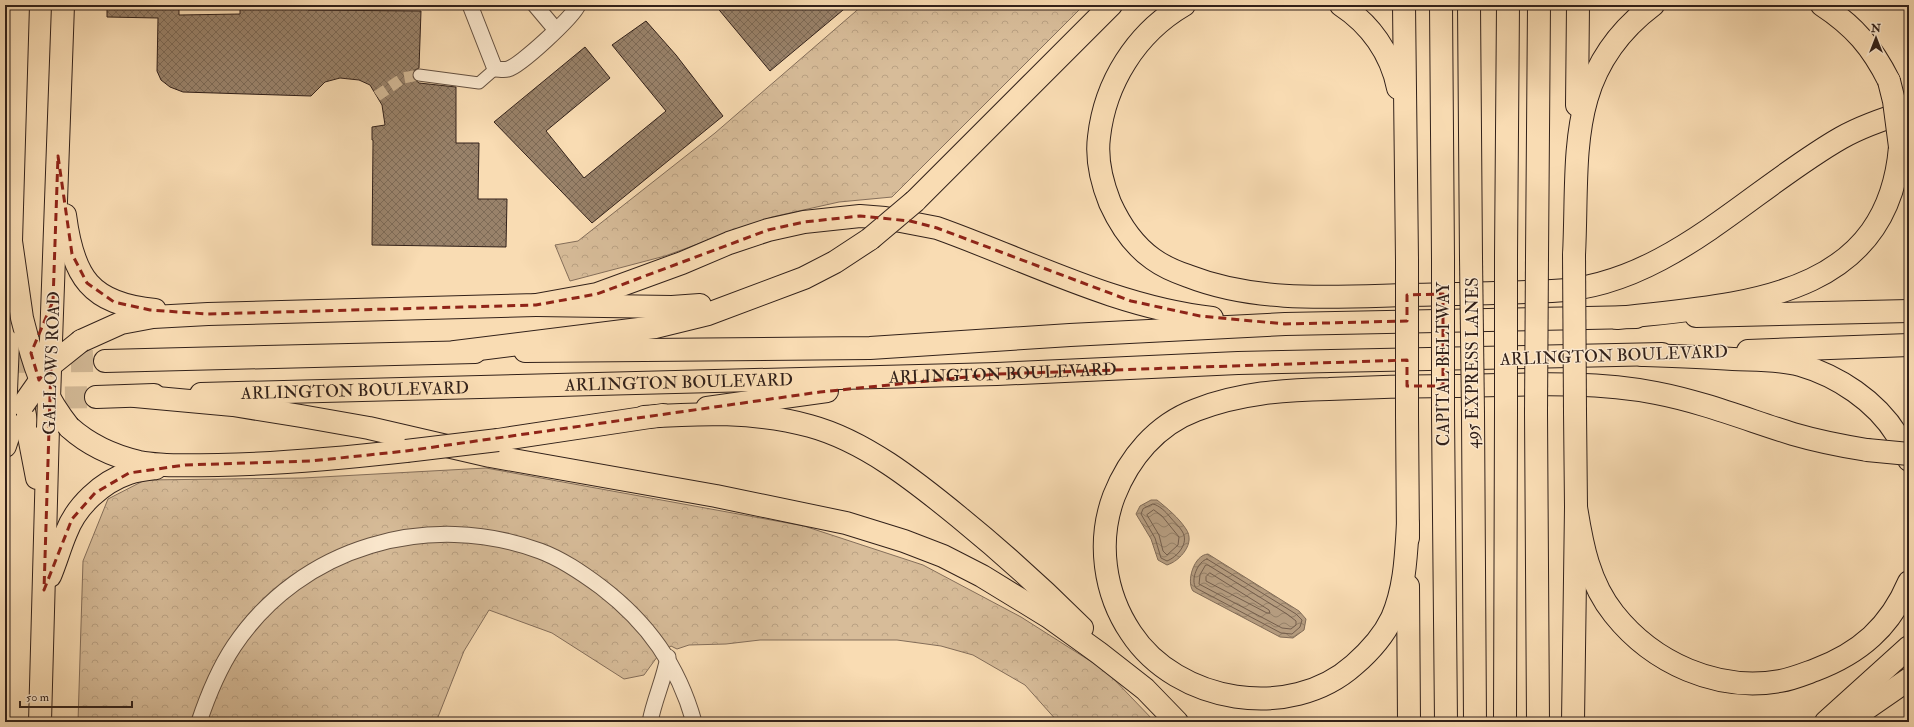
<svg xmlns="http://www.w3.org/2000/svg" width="1914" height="727" viewBox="0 0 1914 727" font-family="'IM FELL Double Pica',serif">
  <defs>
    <pattern id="forest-crowns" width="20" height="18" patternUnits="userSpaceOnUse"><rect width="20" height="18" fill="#d7bc99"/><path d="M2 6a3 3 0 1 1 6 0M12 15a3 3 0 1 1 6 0" fill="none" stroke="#b9a183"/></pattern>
    <pattern id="water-waves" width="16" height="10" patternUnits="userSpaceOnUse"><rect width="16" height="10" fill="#b59c7f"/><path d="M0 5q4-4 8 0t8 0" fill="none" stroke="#947f67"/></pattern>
    <pattern id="building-cross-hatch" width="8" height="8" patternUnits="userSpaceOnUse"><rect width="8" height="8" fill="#99826a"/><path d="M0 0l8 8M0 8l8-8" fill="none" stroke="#7d6a56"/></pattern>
  </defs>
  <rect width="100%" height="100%" fill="#f9dcb3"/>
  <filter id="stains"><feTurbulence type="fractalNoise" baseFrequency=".005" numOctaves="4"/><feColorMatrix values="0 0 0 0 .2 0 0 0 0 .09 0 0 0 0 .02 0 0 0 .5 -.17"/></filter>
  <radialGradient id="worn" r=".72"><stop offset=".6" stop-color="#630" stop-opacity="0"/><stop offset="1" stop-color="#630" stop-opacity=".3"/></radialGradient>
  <g fill="url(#forest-crowns)" stroke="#846e5a">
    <path d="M 863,5 L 1084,5 L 892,197 L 839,202 L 772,217 L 665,256 L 570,281 L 555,245 L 578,241 L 715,133 Z"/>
    <path d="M 486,468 L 804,526 L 923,565 L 1021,617 L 1106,671 L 1155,722 L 1058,722 L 1025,685 L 973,655 L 941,646 L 897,640 L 760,640 L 726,644 L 689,645 L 677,649 L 671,646 L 660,653 L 644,675 L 624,679 L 552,633 L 489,610 L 464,651 L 436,722 L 78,722 L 83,561 L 108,499 L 145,480 L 303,478 Z"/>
  </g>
  <g fill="url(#water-waves)" stroke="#816b57">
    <path d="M 1151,500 L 1157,500 C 1167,508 1179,518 1186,529 C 1196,543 1180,561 1167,565 L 1158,560 L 1151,539 L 1136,514 L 1140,506 Z"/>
    <path d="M 1208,554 L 1299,611 L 1306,619 L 1304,630 L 1293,638 L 1280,637 L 1193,591 C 1186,581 1194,555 1208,554 Z"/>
  </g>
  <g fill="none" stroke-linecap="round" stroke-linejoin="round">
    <g stroke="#745e4c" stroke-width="1">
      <path d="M 1153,504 C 1159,505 1166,512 1170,517 C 1174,522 1179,526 1182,531 C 1190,543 1177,557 1167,561 L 1161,558 L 1155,538 L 1141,514 L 1143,509 Z"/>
      <path d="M 1154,510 L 1162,516 L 1179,537 L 1178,545 L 1167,555 L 1163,551 L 1159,535 L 1147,515 Z"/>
      <path d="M 1207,559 L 1296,614 L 1302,620 L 1300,627 L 1292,634 L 1281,633 L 1196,588 C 1190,580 1198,561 1207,559 Z"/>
      <path d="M 1206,565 L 1208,565 L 1287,614 L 1296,621 L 1296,625 L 1291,629 L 1282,628 L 1199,584 L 1200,575 Z"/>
      <path d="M 1210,573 L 1269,610 L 1270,613 L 1267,613 L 1206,581 L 1206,577 Z"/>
    </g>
  </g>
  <g fill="url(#building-cross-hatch)" stroke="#32211a">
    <path d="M 107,5 L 179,5 L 179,15 L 240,14 L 240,5 L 308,5 L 308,10 L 421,11 L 419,68 L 413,71 L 412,77 L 419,83 L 456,87 L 456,143 L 479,143 L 478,199 L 507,199 L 506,247 L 372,245 L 373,140 L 372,140 L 372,127 L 385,125 L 382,105 L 370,85 L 359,80 L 340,78 L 325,82 L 311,96 L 183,92 L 170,87 L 161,80 L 157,71 L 158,18 L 107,17 Z"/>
    <path d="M 715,5 L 849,5 L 770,71 Z"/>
    <path d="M 646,21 L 676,55 L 723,116 L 592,223 L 494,122 L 585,47 L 610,78 L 546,131 L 584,178 L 666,111 L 612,45 Z"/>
  </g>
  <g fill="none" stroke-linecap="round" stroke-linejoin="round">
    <path stroke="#d1b794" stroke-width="11" stroke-dasharray="11 5.5" stroke-linecap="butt" d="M 377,96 L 403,78 L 419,75"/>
    <g stroke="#d1b794" stroke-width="22" stroke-dasharray="22 11" stroke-linecap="butt">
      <path d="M 5,362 L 105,361"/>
      <path d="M 32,398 L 96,397"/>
    </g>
    <g stroke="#645040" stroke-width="13">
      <path id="pedestrian" d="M 419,75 L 479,83 L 495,69"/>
    </g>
    <g stroke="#645040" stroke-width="17">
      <g id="minor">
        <path d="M 470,5 L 495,69 C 499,69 504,70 508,69 C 520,66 573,17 578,5"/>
        <path d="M 535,5 L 556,30"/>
        <path d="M 199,722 C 208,695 218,670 234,646 C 301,546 429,510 540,551 C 562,559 582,573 601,587 C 648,623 678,665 694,722"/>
        <path d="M 650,722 C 654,700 664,680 668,657"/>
      </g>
    </g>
    <g stroke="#32211a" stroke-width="24">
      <g id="primary">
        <path d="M 18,5 L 11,241 L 22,318 L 28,341"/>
        <path d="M 65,215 C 73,277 90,304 155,310"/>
        <path d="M 1696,316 L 1909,311"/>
        <path d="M 51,341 L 63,5"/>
        <path d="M 81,341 L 121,323 L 153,317 L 208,314 L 536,305 L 597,294 L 682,263 L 729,243 L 768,230 L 804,222 L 860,216 L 885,218 L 937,228 C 1027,260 1115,307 1212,318"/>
        <path d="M 525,351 L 870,348 L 1070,335 L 1285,324 L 1636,317"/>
        <path d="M 1748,351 L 1909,345"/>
        <path d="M 105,361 L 475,352"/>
        <path id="s1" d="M 201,394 L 997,374 L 1238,363 L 1662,354"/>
        <path d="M 96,397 L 154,395"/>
        <path d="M 23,405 L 37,478"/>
        <path d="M 707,408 L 827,391"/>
        <path d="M 69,427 C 89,445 113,456 139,462 C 164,467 192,465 218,465 C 281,464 343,458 406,451"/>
        <path d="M 498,440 L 663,415"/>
        <path d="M 5,446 L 11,428 L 23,405"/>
        <path d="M 50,576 C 56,562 60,547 66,533 C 76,506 102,482 129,473 C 138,470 148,469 156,468"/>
        <path d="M 40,722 L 48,428"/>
      </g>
    </g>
    <g stroke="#32211a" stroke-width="24">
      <g id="motorway">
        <path d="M 1184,5 C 1136,33 1105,83 1099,137 C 1096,160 1102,183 1110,203 C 1120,225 1133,245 1153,259 C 1164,267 1176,272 1188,276 C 1257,303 1334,297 1406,295 C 1455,294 1504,293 1552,291 C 1665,287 1748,191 1841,138 C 1862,126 1886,118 1909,111"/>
        <path d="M 1341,5 C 1370,24 1391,53 1398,88"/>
        <path d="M 1404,5 L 1407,260"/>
        <path d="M 1441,5 L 1443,259"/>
        <path d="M 1469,5 L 1471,258"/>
        <path d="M 1822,5 C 1854,26 1872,47 1889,81"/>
        <path d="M 1577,105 L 1578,5"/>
        <path d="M 915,201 L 1111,5"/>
        <path d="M 1574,255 C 1579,156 1564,72 1653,5"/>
        <path d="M 1506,257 L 1508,5"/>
        <path d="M 1537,257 L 1539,5"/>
        <path d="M 536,305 L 672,307 L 700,305"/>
        <path d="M 1617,318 C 1736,304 1887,302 1900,147"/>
        <path d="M 455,352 L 655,327 L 708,314 L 804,278 L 835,262 L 870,239"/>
        <path d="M 1642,355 C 1672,356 1703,357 1733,359 C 1755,360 1778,359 1800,365 C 1838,376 1876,401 1897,435 C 1902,442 1905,451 1909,460"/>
        <path d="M 135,396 L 233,405 L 301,416 L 369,428 L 490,456 L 716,496 L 846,523 L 904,541 L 943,556 L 982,576 L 1049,617 L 1099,653 L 1145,689 L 1177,722"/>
        <path d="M 1536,412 L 1538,722"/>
        <path d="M 1443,414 L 1446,722"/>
        <path d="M 1473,414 L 1475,722"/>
        <path d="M 1407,415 L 1408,538"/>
        <path d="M 644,417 C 700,413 755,411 810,426 C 865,441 915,481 959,517 C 1002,552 1043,589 1082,628"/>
        <path d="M 1576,507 C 1582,545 1589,583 1614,614 C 1653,663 1717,692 1780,681 C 1792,679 1804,674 1815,670 C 1860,653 1890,627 1909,582"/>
        <path d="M 1408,524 C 1406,556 1405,588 1392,618 C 1383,637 1369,652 1354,665 C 1290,722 1177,703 1131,633 C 1104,593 1097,541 1114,496 C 1129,458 1156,425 1196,410 C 1239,393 1284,390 1329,389 C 1370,387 1411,386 1452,386 C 1520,385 1589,380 1656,393 C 1703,402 1748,420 1793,434 C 1817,441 1842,446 1867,450"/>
        <path d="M 1408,586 L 1409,722"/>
        <path d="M 1505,722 L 1506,413"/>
        <path d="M 1573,722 L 1576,507 L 1575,412"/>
        <path d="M 1826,722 L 1909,647"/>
        <path d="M 1847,722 L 1909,679"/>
      </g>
    </g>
    <use href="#pedestrian" stroke="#fbe8ce" stroke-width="11"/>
    <use href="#minor" stroke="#fbe8ce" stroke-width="15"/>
    <use href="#primary" stroke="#f9dcb3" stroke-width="22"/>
    <use href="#motorway" stroke="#f9dcb3" stroke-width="22"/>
    <g stroke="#32211a" stroke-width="24" stroke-linecap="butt">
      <g id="primary-bridge">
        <path d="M 28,341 C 37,376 47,399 69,427"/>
        <path d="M 23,405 L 51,365 L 81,341"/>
        <path d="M 5,415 L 8,342"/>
        <path d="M 48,428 L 51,341"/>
        <path d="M 406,451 L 498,440"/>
      </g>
    </g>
    <g stroke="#32211a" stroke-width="24" stroke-linecap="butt">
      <g id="motorway-bridge">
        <path d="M 1889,81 L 1894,101 L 1900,147"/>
        <path d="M 870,239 L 915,201"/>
        <path d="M 1574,255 L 1575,412"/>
        <path d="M 1506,257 L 1506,413"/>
        <path d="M 1471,258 L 1473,414"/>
        <path d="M 1443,259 L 1443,414"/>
        <path d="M 1407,260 L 1407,415"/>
        <path d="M 1536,412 L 1537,257"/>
        <path d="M 1867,450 L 1909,454"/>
      </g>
    </g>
    <use href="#primary-bridge" stroke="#f9dcb3" stroke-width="22"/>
    <use href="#motorway-bridge" stroke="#f9dcb3" stroke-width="22"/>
  </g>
  <path fill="none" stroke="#8f2418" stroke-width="3" stroke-dasharray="8 5" stroke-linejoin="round" d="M 58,156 L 72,254 L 87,283 L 114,302 L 150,310 L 208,314 L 536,305 L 597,294 L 768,230 L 804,222 L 860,216 L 910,221 L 937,228 L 1131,301 L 1200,316 L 1285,324 L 1407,321 L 1407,295 L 1443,294 L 1443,386 L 1407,386 L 1407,360 L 997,374 L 820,392 L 406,451 L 311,461 L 185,465 L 129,473 L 95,493 L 72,519 L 44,590 L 51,365 L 39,380 L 31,353 L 53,301 Z"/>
  <g text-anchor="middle" stroke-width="3" stroke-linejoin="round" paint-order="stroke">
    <g font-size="17" fill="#32211a" stroke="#fbe8ce">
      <text transform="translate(1614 355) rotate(-2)" y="6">ARLINGTON BOULEVARD</text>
      <text transform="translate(51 363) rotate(-88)" y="6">GALLOWS ROAD</text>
      <text transform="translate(1472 363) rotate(-90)" y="6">495 EXPRESS LANES</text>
      <text transform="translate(1443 364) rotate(-90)" y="6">CAPITAL BELTWAY</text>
      <text dy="6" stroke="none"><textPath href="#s1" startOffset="802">ARLINGTON BOULEVARD</textPath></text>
      <text dy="6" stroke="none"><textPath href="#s1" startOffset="478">ARLINGTON BOULEVARD</textPath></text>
      <text dy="6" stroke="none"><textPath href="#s1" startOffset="154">ARLINGTON BOULEVARD</textPath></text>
    </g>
  </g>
  <rect width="1914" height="727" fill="none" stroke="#f9dcb3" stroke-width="20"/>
  <rect x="6" y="6" width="1902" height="715" fill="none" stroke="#32211a" stroke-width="2"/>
  <rect x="10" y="10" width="1894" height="707" fill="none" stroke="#32211a"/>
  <g transform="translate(1876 38)" stroke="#fbe8ce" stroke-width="3" paint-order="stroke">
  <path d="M0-3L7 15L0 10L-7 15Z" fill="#32211a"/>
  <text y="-6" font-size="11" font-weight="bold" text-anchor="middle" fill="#32211a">N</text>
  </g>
  <path d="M20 701v6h112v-6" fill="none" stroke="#32211a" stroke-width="2"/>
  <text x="26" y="701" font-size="12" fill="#32211a" stroke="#fbe8ce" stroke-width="3" paint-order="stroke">50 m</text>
  <rect width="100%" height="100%" filter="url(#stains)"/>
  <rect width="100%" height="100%" fill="url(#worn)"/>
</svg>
